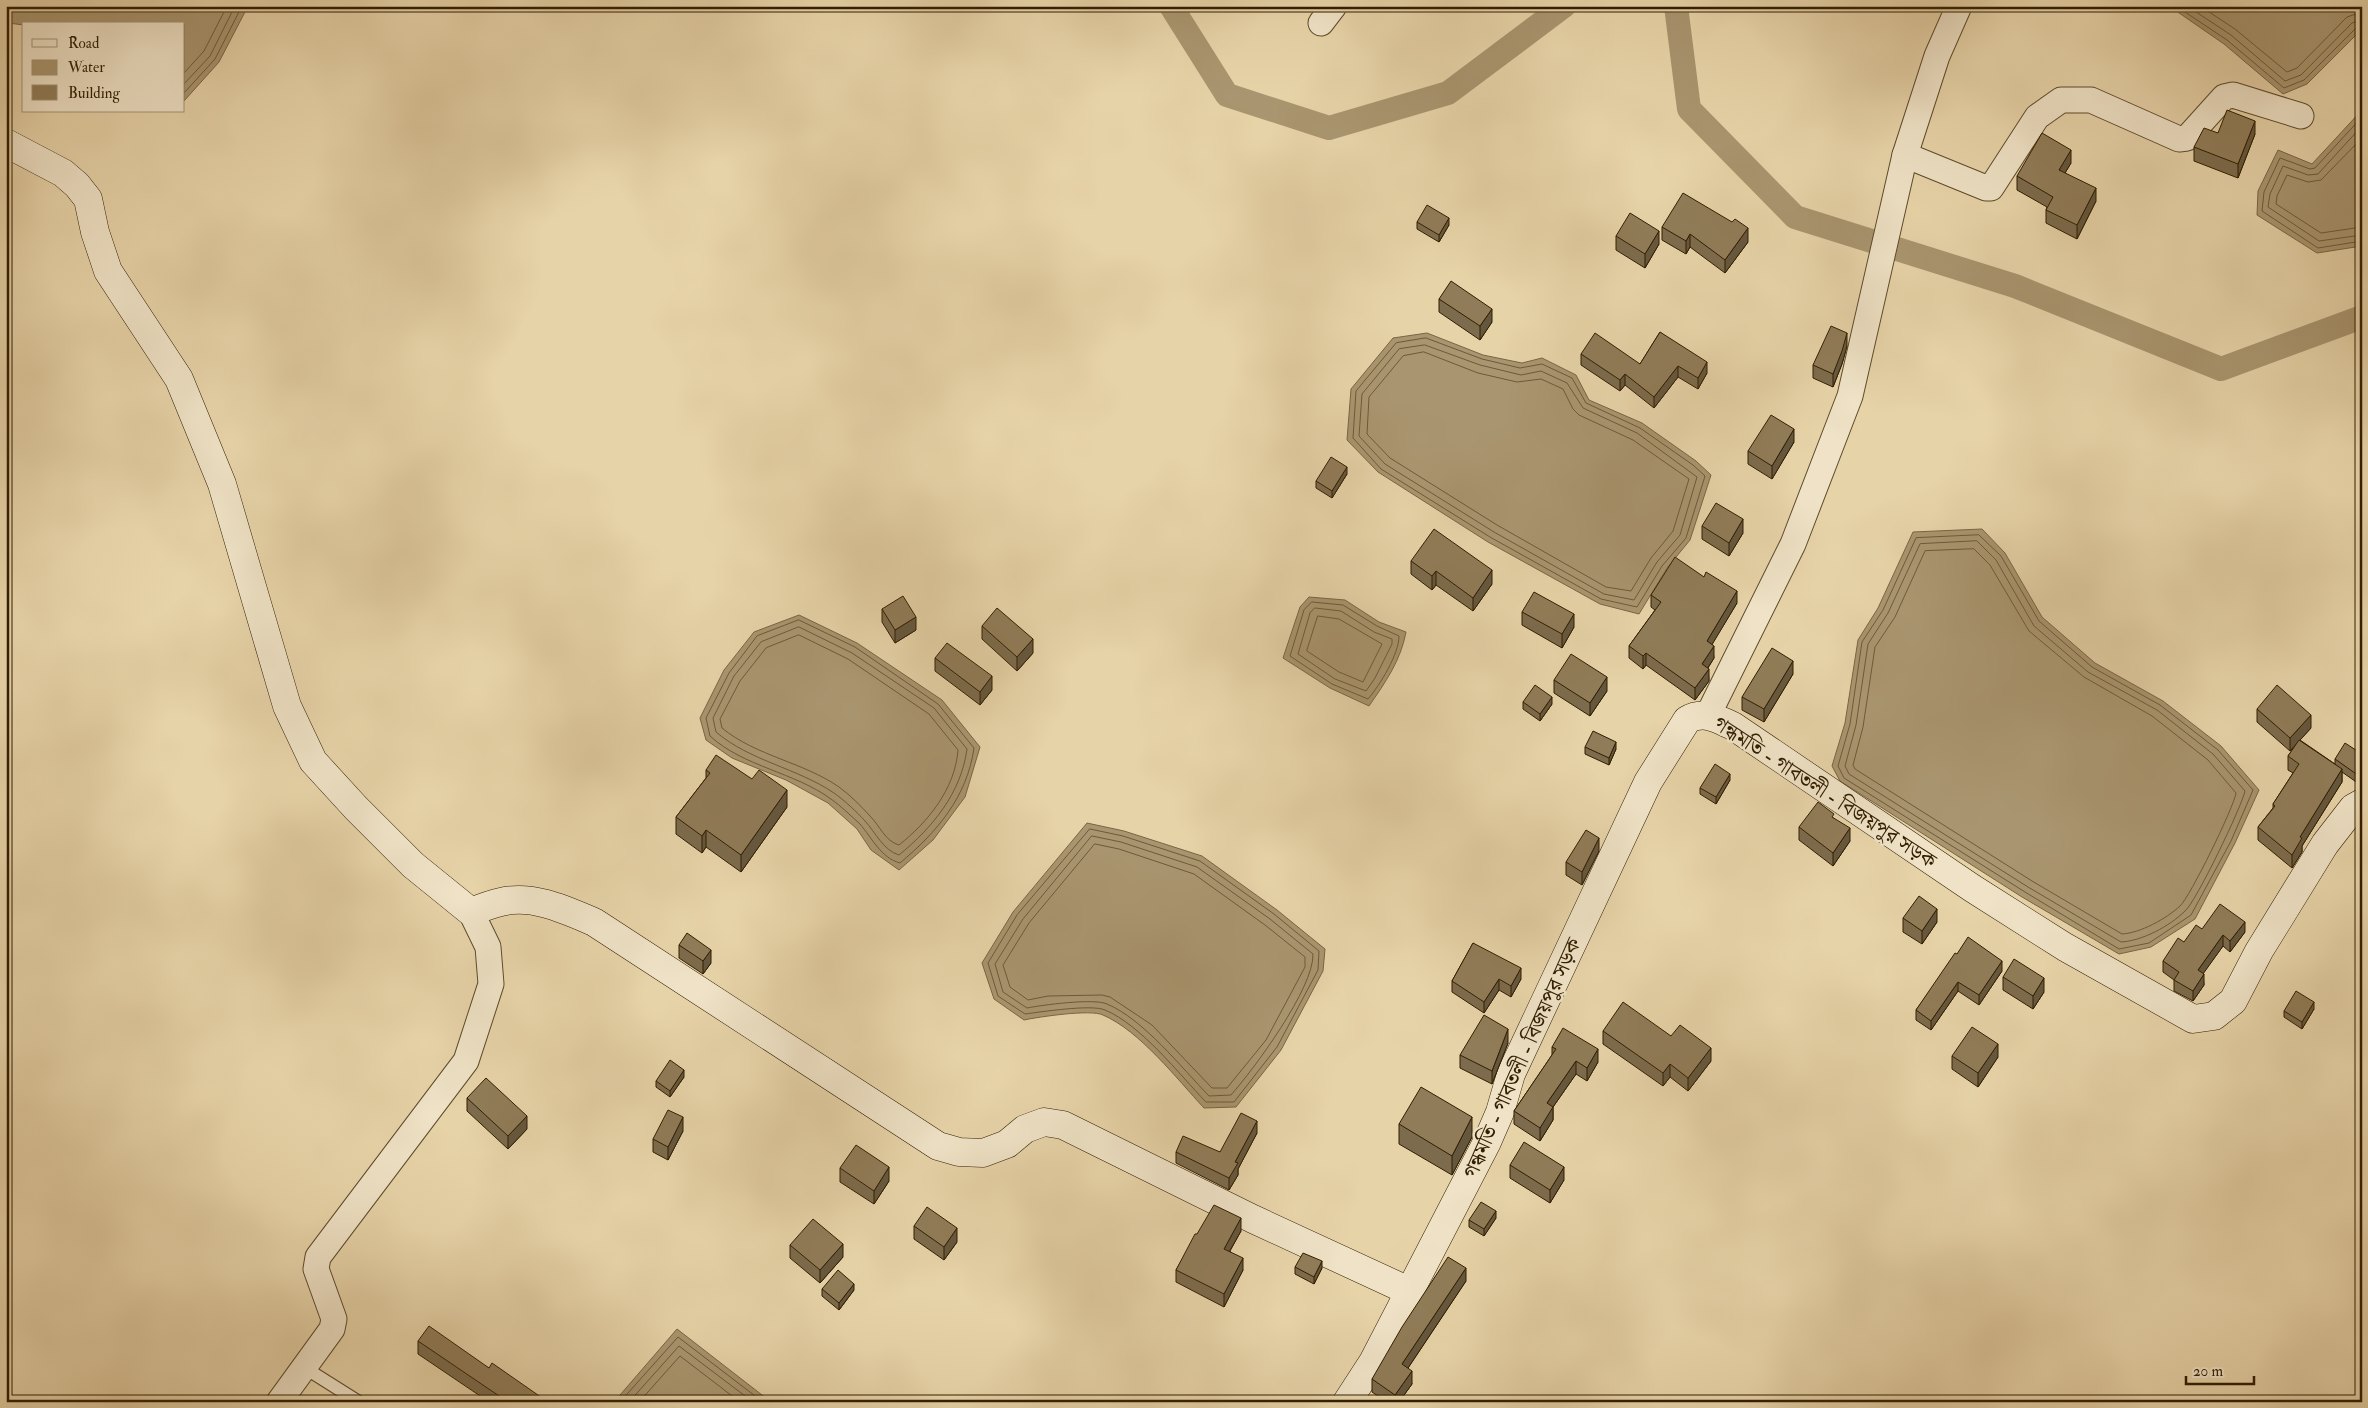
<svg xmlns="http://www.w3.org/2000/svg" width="2368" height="1408" viewBox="0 0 2368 1408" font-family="'IM FELL Double Pica','Noto Serif Bengali',serif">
  <rect width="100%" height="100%" fill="#e7d3a8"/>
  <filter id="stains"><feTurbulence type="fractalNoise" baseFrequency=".004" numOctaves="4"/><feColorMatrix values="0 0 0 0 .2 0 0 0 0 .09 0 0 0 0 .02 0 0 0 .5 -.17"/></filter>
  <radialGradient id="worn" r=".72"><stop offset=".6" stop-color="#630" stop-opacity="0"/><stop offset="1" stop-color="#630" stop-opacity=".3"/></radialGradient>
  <g fill="#a9956f" stroke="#796543">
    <path d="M 10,6 L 230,6 L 247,8 L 219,62 L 184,101 L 184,24 L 24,25 L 8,23 Z"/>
    <path d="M 2169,6 L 2362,6 L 2362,29 L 2307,84 L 2283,94 L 2224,44 Z"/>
    <path d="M 2362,110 L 2362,246 L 2317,253 L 2257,215 L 2258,191 L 2278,150 L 2312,164 Z"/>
    <path d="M 1427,333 L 1483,355 L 1522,363 L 1542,358 L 1576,375 L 1589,400 L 1642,423 L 1696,461 L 1711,475 L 1690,540 L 1667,568 L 1639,614 L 1600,604 L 1488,542 L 1378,472 L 1347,440 L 1351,389 L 1393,338 Z"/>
    <path d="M 1982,529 L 2005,553 L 2042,617 L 2095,663 L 2163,701 L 2221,746 L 2259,790 L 2235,843 L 2195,919 L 2151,947 L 2119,954 L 2022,897 L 1840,781 L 1832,766 L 1845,723 L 1858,640 L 1878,608 L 1913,532 Z"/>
    <path d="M 1309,597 L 1345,600 L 1379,622 L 1406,632 C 1401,660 1385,683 1369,706 L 1330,688 L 1283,658 L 1300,607 Z"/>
    <path d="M 799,615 L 857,643 L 942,700 L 980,747 L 965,797 L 933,840 L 899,870 L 871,850 L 857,829 L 828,803 L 786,780 L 732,758 L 706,740 L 700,718 L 724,670 L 754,632 Z"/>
    <path d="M 1087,823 L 1124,831 L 1202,856 L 1277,910 L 1325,949 L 1323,971 L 1281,1050 L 1236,1107 L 1204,1108 C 1177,1079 1140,1031 1103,1015 C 1091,1009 1038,1017 1024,1020 L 994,999 L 982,963 L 1013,912 Z"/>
    <path d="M 677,1329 L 771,1402 L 614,1402 Z"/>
  </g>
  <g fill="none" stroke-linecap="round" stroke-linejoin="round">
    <g stroke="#6d5a38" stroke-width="1">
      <path d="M 2176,6 L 2227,40 L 2284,88 L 2304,80 L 2356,28 L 2362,26"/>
      <path d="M 2187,6 L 2231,35 L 2285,81 L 2301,75 L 2352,23 L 2362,20"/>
      <path d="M 2200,6 L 2235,29 L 2287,72 L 2297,68 L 2347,17 L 2362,12"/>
      <path d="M 184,73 L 204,51 L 227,6"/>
      <path d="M 184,84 L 210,56 L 235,6"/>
      <path d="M 184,93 L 215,59 L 242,6"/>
      <path d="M 2362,117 L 2315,168 L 2310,169 L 2280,158 L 2264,192 L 2262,211 L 2318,248 L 2362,241"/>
      <path d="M 2362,126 L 2318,174 L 2308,175 L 2283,166 L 2270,194 L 2268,207 L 2319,241 L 2362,235"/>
      <path d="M 2362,138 L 2321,180 L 2308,182 L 2287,175 L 2277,196 L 2276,204 L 2321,233 L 2362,227"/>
      <path d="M 1426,338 L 1482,359 L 1520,368 L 1542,364 L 1572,378 L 1586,403 L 1640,428 L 1693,465 L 1705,476 L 1686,538 L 1662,566 L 1637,607 L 1601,599 L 1490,537 L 1381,469 L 1353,438 L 1356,391 L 1396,343 Z"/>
      <path d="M 1425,345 L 1480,365 L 1521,375 L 1541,371 L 1567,383 L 1583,408 L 1637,433 L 1697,477 L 1680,535 L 1657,562 L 1634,600 L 1604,594 L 1494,532 L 1385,464 L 1359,436 L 1362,394 L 1399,349 Z"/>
      <path d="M 1424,352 L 1478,373 L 1517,382 L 1541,379 L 1563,389 L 1573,409 L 1579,415 L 1633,440 L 1689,479 L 1673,531 L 1651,558 L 1631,591 L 1606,587 L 1497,525 L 1390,458 L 1367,434 L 1369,397 L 1403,356 Z"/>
      <path d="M 1979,535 L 2001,556 L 2039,621 L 2092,667 L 2160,705 L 2218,750 L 2253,790 L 2231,841 L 2191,915 L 2149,943 L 2119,949 L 2025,892 L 1844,778 L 1838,766 L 1850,724 L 1862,642 L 1883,610 L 1916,538 Z"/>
      <path d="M 1977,541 L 1996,560 L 2034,626 L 2088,672 L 2157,710 L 2213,754 L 2245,791 C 2242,806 2196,902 2185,911 C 2170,926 2142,941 2121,942 L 2028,887 L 1849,774 L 1845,766 L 1856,725 L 1868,644 L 1888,613 L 1920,544 Z"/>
      <path d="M 1974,549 L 1990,565 L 2029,631 L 2084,677 L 2152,716 L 2208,760 L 2236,793 C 2234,807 2190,897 2180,906 C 2166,919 2140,933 2122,934 L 2032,881 L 1855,769 L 1853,765 L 1863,727 L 1875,647 L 1895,617 L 1925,551 Z"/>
      <path d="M 1312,602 L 1343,605 L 1377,626 L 1399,636 C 1399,654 1380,685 1368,699 L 1332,684 L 1290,656 L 1304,610 Z"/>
      <path d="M 1315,608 L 1341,611 L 1374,632 L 1392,639 L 1392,644 L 1375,678 L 1366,691 L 1335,679 L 1298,654 L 1310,613 Z"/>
      <path d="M 1318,616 L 1339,619 L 1382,644 L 1363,682 L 1339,672 L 1307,651 Z"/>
      <path d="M 799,620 L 855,647 L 938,704 L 974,748 C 967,797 937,832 900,863 C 881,858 872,838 860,824 C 851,816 841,806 831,799 C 794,772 744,767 710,736 L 706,718 L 729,673 L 757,636 Z"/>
      <path d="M 799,627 L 852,653 L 934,708 L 967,749 C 961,793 933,827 899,855 C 883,850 876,833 865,821 C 857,812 844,800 834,793 C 797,768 750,761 716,732 L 713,718 L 734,676 L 761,642 Z"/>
      <path d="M 799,635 L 848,659 L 929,714 L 958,750 C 955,789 928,822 899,845 C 885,841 880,826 870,816 C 861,806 850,795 839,787 C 803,762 756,756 722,728 L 720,719 L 740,681 L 766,648 Z"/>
      <path d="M 1090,829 L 1123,836 L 1200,861 L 1274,914 L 1319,951 L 1318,970 L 1277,1047 L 1234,1102 L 1206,1102 C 1179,1074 1141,1025 1105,1010 C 1092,1004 1040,1012 1025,1014 L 998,996 L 988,963 L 1017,915 Z"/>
      <path d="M 1092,836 L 1121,842 L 1197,867 L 1270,919 L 1313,954 C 1314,988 1254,1069 1231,1095 L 1209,1096 C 1181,1067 1143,1019 1107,1004 C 1094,998 1042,1005 1027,1008 L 1003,992 L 995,964 L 1023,919 Z"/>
      <path d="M 1095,844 L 1119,849 L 1194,874 L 1265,925 L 1305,957 L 1305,967 L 1266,1040 L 1227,1088 L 1212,1088 L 1152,1025 L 1110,997 L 1102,995 L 1048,996 L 1028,1000 L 1010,987 L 1003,965 L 1029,923 Z"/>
      <path d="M 620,1402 L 678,1337 L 763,1402"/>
      <path d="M 629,1402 L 679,1346 L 753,1402"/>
      <path d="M 639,1402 L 680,1356 L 740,1402"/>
    </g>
    <g stroke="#a9956f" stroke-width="24">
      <path d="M 1171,6 L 1227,95 L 1329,128 L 1448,93 L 1564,6"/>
      <path d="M 1676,6 L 1689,109 L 1795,217 L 2015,286 L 2221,369 L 2362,317"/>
    </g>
    <g stroke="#5e4b2b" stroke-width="14">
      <path id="lane" d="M 305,1368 L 359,1402"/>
    </g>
    <g stroke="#5e4b2b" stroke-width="27">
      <g id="street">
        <path d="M 1321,23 L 1334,6"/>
        <path d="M 1905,155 L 1986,188 L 1991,188 L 2037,117 L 2061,100 L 2091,100 L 2179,139 L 2187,138 L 2224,97 L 2233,95 L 2301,116"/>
        <path d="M 1708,715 L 1793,544 L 1850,396 L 1905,155 L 1937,56 L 1959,6"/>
        <path d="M 279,1402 L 332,1329 L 334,1319 L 316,1269 L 318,1257 L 466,1061 L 491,984 L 488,947 L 471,912"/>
      </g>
    </g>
    <g stroke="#311e01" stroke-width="29">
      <g id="secondary">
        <path d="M 6,143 L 63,173 L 77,185 L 88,199 L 95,232 L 108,271 L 179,379 L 222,484 L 287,706 L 313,761 L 356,808 L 413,865 L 471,912 C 481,908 491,904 501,902 C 532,894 566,910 594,922 L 938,1146 L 959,1152 L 983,1153 L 1007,1144 L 1025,1129 L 1044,1122 L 1063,1125 L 1253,1219 L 1411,1292"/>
        <path d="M 1347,1402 L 1373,1362 L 1487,1142 L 1500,1112 L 1511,1074 L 1648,782 L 1687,720 C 1704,710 1717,719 1733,726 L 1972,888 L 2065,947 L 2193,1019 L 2214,1016 L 2233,1001 L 2259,951 L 2325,844 L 2353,808 L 2362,803"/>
      </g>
    </g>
    <use href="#lane" stroke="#efe2c6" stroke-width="12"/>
    <use href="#street" stroke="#efe2c6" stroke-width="25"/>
    <use href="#secondary" stroke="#efe2c6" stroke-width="28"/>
  </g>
  <g fill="#7c6b4c" stroke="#311e01">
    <path d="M 2218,133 L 2255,134 L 2238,178 L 2194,161 L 2194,147 Z"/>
    <path d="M 2071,163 L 2065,173 L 2096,201 L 2077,239 L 2046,223 L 2046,210 L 2047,207 L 2017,190 L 2017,176 Z"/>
    <path d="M 1417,222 L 1449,225 L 1439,242 L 1417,229 Z"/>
    <path d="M 1662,227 L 1748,242 L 1725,273 L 1690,247 L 1686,254 L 1662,240 Z"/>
    <path d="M 1616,236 L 1659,244 L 1645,268 L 1616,250 Z"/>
    <path d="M 1439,299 L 1492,322 L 1480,340 L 1439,312 Z"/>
    <path d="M 1660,332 L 1707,373 L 1698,389 L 1678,377 L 1654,408 L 1625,385 L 1620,391 L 1581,365 L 1581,354 L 1640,364 Z"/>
    <path d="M 1847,346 L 1842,364 L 1833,387 L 1813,378 L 1813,365 Z"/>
    <path d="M 1794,442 L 1772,479 L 1748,464 L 1748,451 Z"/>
    <path d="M 1347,474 L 1332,498 L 1316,488 L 1316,481 Z"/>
    <path d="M 1702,526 L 1743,533 L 1729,556 L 1702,539 Z"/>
    <path d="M 1411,561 L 1492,584 L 1473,611 L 1436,585 L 1432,590 L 1411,574 Z"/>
    <path d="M 1651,595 L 1737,603 L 1712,644 L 1714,658 L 1708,668 L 1709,681 L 1695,700 L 1646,665 L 1643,669 L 1629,658 L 1629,646 L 1655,610 L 1651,607 Z"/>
    <path d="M 882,609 L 916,630 L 895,643 L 882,622 Z"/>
    <path d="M 1522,612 L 1574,627 L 1562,648 L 1522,625 Z"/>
    <path d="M 982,626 L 1033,653 L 1017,671 L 982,639 Z"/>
    <path d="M 935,658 L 992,690 L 980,705 L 935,671 Z"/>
    <path d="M 1793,674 L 1764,722 L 1742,710 L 1742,697 Z"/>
    <path d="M 1554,680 L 1607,691 L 1590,716 L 1554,693 Z"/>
    <path d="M 1523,702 L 1552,704 L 1540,721 L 1523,709 Z"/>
    <path d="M 2257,709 L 2311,728 L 2300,740 L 2335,764 L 2335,759 L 2362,754 L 2362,786 L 2342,772 L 2342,782 L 2302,846 L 2302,852 L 2292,868 L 2258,840 L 2258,827 L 2273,808 L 2273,804 L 2293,773 L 2288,770 L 2288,756 L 2295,746 L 2290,751 L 2257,722 Z"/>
    <path d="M 1585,747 L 1616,749 L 1609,765 L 1585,754 Z"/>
    <path d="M 706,770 L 787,807 L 741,872 L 706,847 L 702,853 L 676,834 L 676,817 L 706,778 Z"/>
    <path d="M 1730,780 L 1716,804 L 1700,794 L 1700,788 Z"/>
    <path d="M 1834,818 L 1850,841 L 1833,866 L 1799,840 L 1799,827 Z"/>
    <path d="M 1599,851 L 1582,885 L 1566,875 L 1566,862 Z"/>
    <path d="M 1903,918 L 1937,922 L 1922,944 L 1903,932 Z"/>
    <path d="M 2245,932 L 2230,952 L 2223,946 L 2203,973 L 2204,985 L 2193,1001 L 2174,991 L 2174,980 L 2163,972 L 2163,961 L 2184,942 Z"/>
    <path d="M 1473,943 L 1521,979 L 1511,997 L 1499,990 L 1484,1013 L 1452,992 L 1452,981 Z"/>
    <path d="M 679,945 L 711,963 L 703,974 L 679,958 Z"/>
    <path d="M 1957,954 L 2002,971 L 1979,1005 L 1958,991 L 1931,1030 L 1916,1020 L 1916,1010 Z"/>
    <path d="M 2003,977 L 2044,992 L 2033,1009 L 2003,990 Z"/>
    <path d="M 2314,1009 L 2302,1029 L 2284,1017 L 2284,1011 Z"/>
    <path d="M 1603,1031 L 1671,1036 L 1711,1061 L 1688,1091 L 1670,1077 L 1663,1086 L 1603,1044 Z"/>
    <path d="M 1508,1043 L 1492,1084 L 1460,1068 L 1460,1055 Z"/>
    <path d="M 1552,1047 L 1598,1062 L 1587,1081 L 1576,1074 L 1553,1107 L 1553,1120 L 1540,1141 L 1514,1124 L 1514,1111 L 1552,1055 Z"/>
    <path d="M 1952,1056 L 1998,1057 L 1978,1087 L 1952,1069 Z"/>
    <path d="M 684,1077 L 670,1097 L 656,1087 L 656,1081 Z"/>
    <path d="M 467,1098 L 527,1129 L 508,1149 L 467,1111 Z"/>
    <path d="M 1399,1124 L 1472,1137 L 1452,1175 L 1399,1144 Z"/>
    <path d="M 683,1131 L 668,1160 L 653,1152 L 653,1139 Z"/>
    <path d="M 1257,1133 L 1238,1169 L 1238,1175 L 1229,1190 L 1176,1163 L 1176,1152 L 1220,1152 Z"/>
    <path d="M 1510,1165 L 1564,1180 L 1550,1203 L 1510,1178 Z"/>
    <path d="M 840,1168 L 889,1181 L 874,1204 L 840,1182 Z"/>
    <path d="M 1496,1218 L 1484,1236 L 1469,1227 L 1469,1220 Z"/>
    <path d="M 914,1226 L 957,1242 L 944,1260 L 914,1239 Z"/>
    <path d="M 1241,1231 L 1230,1251 L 1243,1270 L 1224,1307 L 1176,1282 L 1176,1270 L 1197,1234 Z"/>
    <path d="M 790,1245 L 843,1257 L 820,1283 L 790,1258 Z"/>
    <path d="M 1295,1267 L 1322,1268 L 1314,1284 L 1295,1274 Z"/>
    <path d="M 1466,1281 L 1408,1368 L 1412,1384 L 1399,1402 L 1387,1402 L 1372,1392 L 1372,1379 Z"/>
    <path d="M 822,1289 L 854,1290 L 839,1310 L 822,1296 Z"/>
    <path d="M 418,1341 L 489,1368 L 548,1402 L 489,1402 L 418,1354 Z"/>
  </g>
  <g fill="#65573e" stroke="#311e01">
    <path d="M 2255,121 L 2255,134 L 2238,178 L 2238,164 Z"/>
    <path d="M 2071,150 L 2071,163 L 2059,183 L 2059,170 Z"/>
    <path d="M 2096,188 L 2096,201 L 2077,239 L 2077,225 Z"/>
    <path d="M 1449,218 L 1449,225 L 1439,242 L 1439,235 Z"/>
    <path d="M 1748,228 L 1748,242 L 1725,273 L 1725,260 Z"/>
    <path d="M 1659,231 L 1659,244 L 1645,268 L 1645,254 Z"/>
    <path d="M 1690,234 L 1690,247 L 1686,254 L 1686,241 Z"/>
    <path d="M 1492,309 L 1492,322 L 1480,340 L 1480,326 Z"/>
    <path d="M 1847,333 L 1847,346 L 1842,364 L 1833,387 L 1833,374 Z"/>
    <path d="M 1707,362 L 1707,373 L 1698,389 L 1698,378 Z"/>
    <path d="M 1678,366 L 1678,377 L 1654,408 L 1654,397 Z"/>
    <path d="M 1625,374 L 1625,385 L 1620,391 L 1620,380 Z"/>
    <path d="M 1794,429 L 1794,442 L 1772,479 L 1772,466 Z"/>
    <path d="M 1347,467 L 1347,474 L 1332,498 L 1332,491 Z"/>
    <path d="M 1743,519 L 1743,533 L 1729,556 L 1729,543 Z"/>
    <path d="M 1492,570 L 1492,584 L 1473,611 L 1473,598 Z"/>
    <path d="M 1436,571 L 1436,585 L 1432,590 L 1432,576 Z"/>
    <path d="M 1737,591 L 1737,603 L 1707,653 L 1707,641 Z"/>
    <path d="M 1574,614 L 1574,627 L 1562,648 L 1562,634 Z"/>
    <path d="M 916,617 L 916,630 L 895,643 L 895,630 Z"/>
    <path d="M 1033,639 L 1033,653 L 1017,671 L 1017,657 Z"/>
    <path d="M 1714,646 L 1714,658 L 1702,677 L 1702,664 Z"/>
    <path d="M 1646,653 L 1646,665 L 1643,669 L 1643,656 Z"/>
    <path d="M 1793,661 L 1793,674 L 1764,722 L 1764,709 Z"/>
    <path d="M 1709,669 L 1709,681 L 1695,700 L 1695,688 Z"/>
    <path d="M 992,676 L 992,690 L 980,705 L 980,692 Z"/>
    <path d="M 1607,677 L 1607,691 L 1590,716 L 1590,703 Z"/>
    <path d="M 1552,697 L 1552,704 L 1540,721 L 1540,714 Z"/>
    <path d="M 2311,715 L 2311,728 L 2290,751 L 2290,738 Z"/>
    <path d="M 1616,742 L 1616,749 L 1609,765 L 1609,758 Z"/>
    <path d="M 2342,769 L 2342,782 L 2302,846 L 2302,852 L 2292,868 L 2292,855 L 2300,837 Z"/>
    <path d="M 1730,774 L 1730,780 L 1716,804 L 1716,797 Z"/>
    <path d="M 787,790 L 787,807 L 741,872 L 741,855 Z"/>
    <path d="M 1850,828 L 1850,841 L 1833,866 L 1833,853 Z"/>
    <path d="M 706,830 L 706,847 L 702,853 L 702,836 Z"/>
    <path d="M 1599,838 L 1599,851 L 1582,885 L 1582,872 Z"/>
    <path d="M 1937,909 L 1937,922 L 1922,944 L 1922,931 Z"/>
    <path d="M 2245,922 L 2245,932 L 2230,952 L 2230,941 Z"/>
    <path d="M 2223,935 L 2223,946 L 2198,981 L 2198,970 Z"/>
    <path d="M 711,950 L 711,963 L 703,974 L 703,961 Z"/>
    <path d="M 2002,961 L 2002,971 L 1979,1005 L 1979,995 Z"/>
    <path d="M 1521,968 L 1521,979 L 1511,997 L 1511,986 Z"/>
    <path d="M 2204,974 L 2204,985 L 2193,1001 L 2193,991 Z"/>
    <path d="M 2044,978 L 2044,992 L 2033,1009 L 2033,996 Z"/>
    <path d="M 1499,979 L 1499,990 L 1484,1013 L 1484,1002 Z"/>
    <path d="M 1958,982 L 1958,991 L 1931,1030 L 1931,1021 Z"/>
    <path d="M 2314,1002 L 2314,1009 L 2302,1029 L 2302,1022 Z"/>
    <path d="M 1508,1029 L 1508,1043 L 1492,1084 L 1492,1071 Z"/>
    <path d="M 1998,1044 L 1998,1057 L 1978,1087 L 1978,1073 Z"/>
    <path d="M 1711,1048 L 1711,1061 L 1688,1091 L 1688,1078 Z"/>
    <path d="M 1598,1049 L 1598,1062 L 1587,1081 L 1587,1068 Z"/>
    <path d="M 1576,1061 L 1576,1074 L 1553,1107 L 1553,1120 L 1540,1141 L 1540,1128 L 1547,1103 Z"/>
    <path d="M 1670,1064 L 1670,1077 L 1663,1086 L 1663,1073 Z"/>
    <path d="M 684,1070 L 684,1077 L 670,1097 L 670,1091 Z"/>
    <path d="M 527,1116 L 527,1129 L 508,1149 L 508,1136 Z"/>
    <path d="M 683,1117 L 683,1131 L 668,1160 L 668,1147 Z"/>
    <path d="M 1472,1117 L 1472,1137 L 1452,1175 L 1452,1156 Z"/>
    <path d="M 1257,1121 L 1257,1133 L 1238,1169 L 1238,1175 L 1229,1190 L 1229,1178 L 1235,1162 Z"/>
    <path d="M 889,1167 L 889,1181 L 874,1204 L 874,1191 Z"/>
    <path d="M 1564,1167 L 1564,1180 L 1550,1203 L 1550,1190 Z"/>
    <path d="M 1496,1211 L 1496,1218 L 1484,1236 L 1484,1229 Z"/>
    <path d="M 1241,1218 L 1241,1231 L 1224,1261 L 1224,1249 Z"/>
    <path d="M 957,1228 L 957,1242 L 944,1260 L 944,1247 Z"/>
    <path d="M 843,1244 L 843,1257 L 820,1283 L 820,1270 Z"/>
    <path d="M 1243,1258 L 1243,1270 L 1224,1307 L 1224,1294 Z"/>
    <path d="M 1322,1261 L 1322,1268 L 1314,1284 L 1314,1277 Z"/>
    <path d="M 1466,1268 L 1466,1281 L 1402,1377 L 1402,1364 Z"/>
    <path d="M 854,1284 L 854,1290 L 839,1310 L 839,1303 Z"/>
    <path d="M 1412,1371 L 1412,1384 L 1399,1402 L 1395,1402 L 1395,1395 Z"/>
  </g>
  <g fill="#907c58" stroke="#311e01">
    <path d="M 2227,110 L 2255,121 L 2238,164 L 2194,147 L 2204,128 L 2218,133 Z"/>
    <path d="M 2042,133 L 2071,150 L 2059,170 L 2096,188 L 2077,225 L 2046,210 L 2053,197 L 2017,176 Z"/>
    <path d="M 1683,193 L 1732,222 L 1735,219 L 1748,228 L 1725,260 L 1690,234 L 1686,241 L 1662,227 Z"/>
    <path d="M 1427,205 L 1449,218 L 1439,235 L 1417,222 Z"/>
    <path d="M 1630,213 L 1659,231 L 1645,254 L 1616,236 Z"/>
    <path d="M 1451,281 L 1492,309 L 1480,326 L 1439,299 Z"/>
    <path d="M 1831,326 L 1847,333 L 1842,351 L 1833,374 L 1813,365 Z"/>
    <path d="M 1660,332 L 1707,362 L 1698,378 L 1678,366 L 1654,397 L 1625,374 L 1620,380 L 1581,354 L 1595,333 L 1640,364 Z"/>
    <path d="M 1771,415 L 1794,429 L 1772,466 L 1748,451 Z"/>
    <path d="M 1331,457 L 1347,467 L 1332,491 L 1316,481 Z"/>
    <path d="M 1716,503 L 1743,519 L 1729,543 L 1702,526 Z"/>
    <path d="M 1434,529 L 1492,570 L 1473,598 L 1436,571 L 1432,576 L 1411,561 Z"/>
    <path d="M 1675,557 L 1704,577 L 1706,572 L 1737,591 L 1707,641 L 1714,646 L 1702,664 L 1709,669 L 1695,688 L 1646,653 L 1643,656 L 1629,646 L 1661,602 L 1651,595 Z"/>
    <path d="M 1534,592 L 1574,614 L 1562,634 L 1522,612 Z"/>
    <path d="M 903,596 L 916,617 L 895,630 L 882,609 Z"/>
    <path d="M 997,608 L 1033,639 L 1017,657 L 982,626 Z"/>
    <path d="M 947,643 L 992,676 L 980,692 L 935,658 Z"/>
    <path d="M 1772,648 L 1793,661 L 1764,709 L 1742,697 Z"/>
    <path d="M 1571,654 L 1607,677 L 1590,703 L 1554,680 Z"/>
    <path d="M 1535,685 L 1552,697 L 1540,714 L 1523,702 Z"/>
    <path d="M 2277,685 L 2311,715 L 2290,738 L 2257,709 Z"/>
    <path d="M 1593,731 L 1616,742 L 1609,758 L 1585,747 Z"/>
    <path d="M 2299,740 L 2342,769 L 2300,837 L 2302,838 L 2292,855 L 2258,827 L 2275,806 L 2273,804 L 2299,764 L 2288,756 Z"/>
    <path d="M 2345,743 L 2362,754 L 2362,778 L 2335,759 Z"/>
    <path d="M 716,755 L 752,779 L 759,770 L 787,790 L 741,855 L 706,830 L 702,836 L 676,817 L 710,773 L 706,770 Z"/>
    <path d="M 1715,764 L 1730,774 L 1716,797 L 1700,788 Z"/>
    <path d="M 1818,802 L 1834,814 L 1832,817 L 1850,828 L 1833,853 L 1799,827 Z"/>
    <path d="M 1586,830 L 1599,838 L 1582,872 L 1566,862 Z"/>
    <path d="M 1919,896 L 1937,909 L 1922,931 L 1903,918 Z"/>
    <path d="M 2220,904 L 2245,922 L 2230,941 L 2223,935 L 2198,970 L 2204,974 L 2193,991 L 2174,980 L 2179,972 L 2163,961 L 2178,938 L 2184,942 L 2196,925 L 2202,929 Z"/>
    <path d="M 687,933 L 711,950 L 703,961 L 679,945 Z"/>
    <path d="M 1968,937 L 2002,961 L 1979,995 L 1958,982 L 1931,1021 L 1916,1010 L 1955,953 L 1957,954 Z"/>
    <path d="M 1473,943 L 1521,968 L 1511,986 L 1499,979 L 1484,1002 L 1452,981 Z"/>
    <path d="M 2014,959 L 2044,978 L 2033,996 L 2003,977 Z"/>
    <path d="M 2296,991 L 2314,1002 L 2302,1022 L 2284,1011 Z"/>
    <path d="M 1623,1002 L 1671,1036 L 1680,1025 L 1711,1048 L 1688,1078 L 1670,1064 L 1663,1073 L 1603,1031 Z"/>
    <path d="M 1484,1015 L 1508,1029 L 1492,1071 L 1460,1055 Z"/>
    <path d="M 1972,1027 L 1998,1044 L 1978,1073 L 1952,1056 Z"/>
    <path d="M 1563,1028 L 1598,1049 L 1587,1068 L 1576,1061 L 1547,1103 L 1553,1107 L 1540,1128 L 1514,1111 L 1556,1049 L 1552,1047 Z"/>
    <path d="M 670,1060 L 684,1070 L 670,1091 L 656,1081 Z"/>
    <path d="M 486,1078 L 527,1116 L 508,1136 L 467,1098 Z"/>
    <path d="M 1421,1087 L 1472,1117 L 1452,1156 L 1399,1124 Z"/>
    <path d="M 668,1110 L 683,1117 L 668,1147 L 653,1139 Z"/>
    <path d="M 1241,1113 L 1257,1121 L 1235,1162 L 1238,1163 L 1229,1178 L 1176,1152 L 1183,1136 L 1220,1152 Z"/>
    <path d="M 1524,1142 L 1564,1167 L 1550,1190 L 1510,1165 Z"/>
    <path d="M 856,1145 L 889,1167 L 874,1191 L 840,1168 Z"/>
    <path d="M 1481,1202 L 1496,1211 L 1484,1229 L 1469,1220 Z"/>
    <path d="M 1214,1205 L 1241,1218 L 1224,1249 L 1243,1258 L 1224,1294 L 1176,1270 L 1195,1234 L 1197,1234 Z"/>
    <path d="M 927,1207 L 957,1228 L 944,1247 L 914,1226 Z"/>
    <path d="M 813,1219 L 843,1244 L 820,1270 L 790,1245 Z"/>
    <path d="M 1303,1253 L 1322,1261 L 1314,1277 L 1295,1267 Z"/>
    <path d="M 1448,1257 L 1466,1268 L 1402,1364 L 1412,1371 L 1395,1395 L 1372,1379 L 1402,1327 Z"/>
    <path d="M 838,1270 L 854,1284 L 839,1303 L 822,1289 Z"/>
    <path d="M 429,1326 L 489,1368 L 492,1363 L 548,1402 L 508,1402 L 418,1341 Z"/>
  </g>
  <g text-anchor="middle" stroke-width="4.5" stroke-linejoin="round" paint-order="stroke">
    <g font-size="21" fill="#311e01" stroke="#efe2c6">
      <text transform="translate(1825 792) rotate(33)" y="7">গন্ধমতি - গাবতলী - বিজয়পুর সড়ক</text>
      <text transform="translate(1522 1058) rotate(-66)" y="7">গন্ধমতি - গাবতলী - বিজয়পুর সড়ক</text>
    </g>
  </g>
  <rect width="2368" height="1408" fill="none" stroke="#e7d3a8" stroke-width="25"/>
  <rect x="8" y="8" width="2353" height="1393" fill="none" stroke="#311e01" stroke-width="2.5"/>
  <rect x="12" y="12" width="2343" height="1383" fill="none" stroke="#311e01"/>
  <rect x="22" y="22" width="162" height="90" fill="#efe2c6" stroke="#a39477"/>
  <rect x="32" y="39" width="25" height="8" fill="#efe2c6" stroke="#a39477"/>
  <text x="68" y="48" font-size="15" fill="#311e01">Road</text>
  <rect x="32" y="60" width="25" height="15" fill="#a9956f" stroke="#a39477"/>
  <text x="68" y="72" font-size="15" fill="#311e01">Water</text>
  <rect x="32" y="85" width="25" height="15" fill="#907c58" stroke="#a39477"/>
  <text x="68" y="98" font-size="15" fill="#311e01">Building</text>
  <path d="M2186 1376v8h68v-8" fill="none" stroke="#311e01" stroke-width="2.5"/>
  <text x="2193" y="1376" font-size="15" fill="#311e01" stroke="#efe2c6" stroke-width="4" paint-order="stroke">20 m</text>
  <rect width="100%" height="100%" filter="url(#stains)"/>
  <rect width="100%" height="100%" fill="url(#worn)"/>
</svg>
